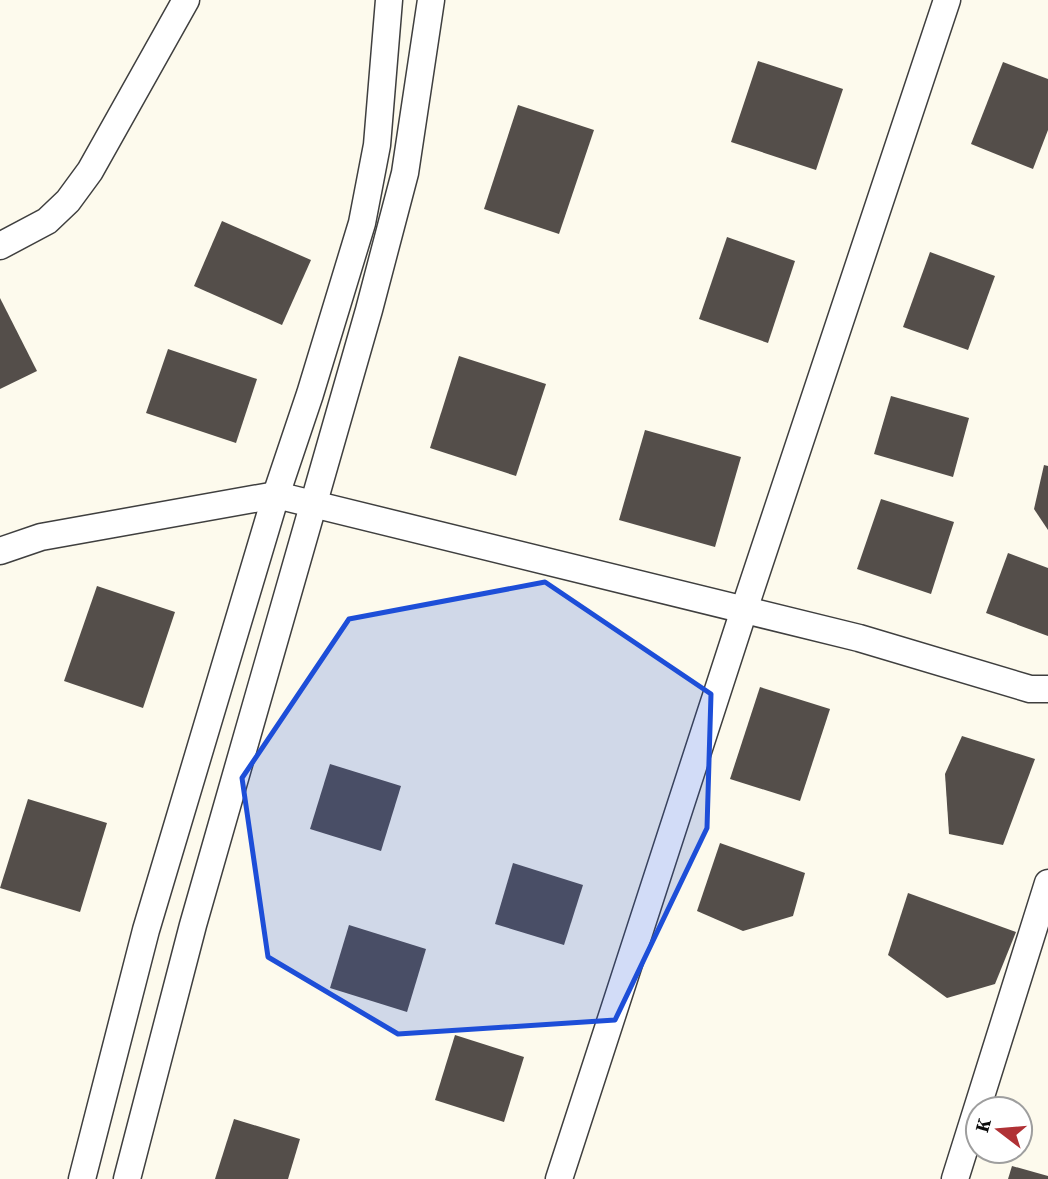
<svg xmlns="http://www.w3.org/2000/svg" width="1048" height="1179" viewBox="0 0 1048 1179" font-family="'Source Serif 4',serif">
  <rect width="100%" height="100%" fill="#fdfaed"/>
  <g fill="#544e4a">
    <path d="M 758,61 L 843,89 L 816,170 L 731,142 Z"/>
    <path d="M 1003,62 L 1048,79 L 1048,130 L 1033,169 L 971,144 Z"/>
    <path d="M 518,105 L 594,130 L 559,234 L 484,209 Z"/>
    <path d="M 222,221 L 311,260 L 282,325 L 194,286 Z"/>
    <path d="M 727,237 L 795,261 L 768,343 L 699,319 Z"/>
    <path d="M 930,252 L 995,276 L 968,350 L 903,327 Z"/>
    <path d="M 0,298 L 37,371 L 0,389 Z"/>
    <path d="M 168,349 L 257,379 L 236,443 L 146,413 Z"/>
    <path d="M 459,356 L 546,384 L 516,476 L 430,448 Z"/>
    <path d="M 891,396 L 969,418 L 953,477 L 874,454 Z"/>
    <path d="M 645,430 L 741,457 L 715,547 L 619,520 Z"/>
    <path d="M 1044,465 L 1048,466 L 1048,530 L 1034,509 Z"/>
    <path d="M 881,499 L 954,522 L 931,594 L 857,569 Z"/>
    <path d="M 1008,553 L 1048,568 L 1048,636 L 986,613 Z"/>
    <path d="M 97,586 L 175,612 L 143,708 L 64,681 Z"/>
    <path d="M 760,687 L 830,709 L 800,801 L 730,779 Z"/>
    <path d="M 962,736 L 1035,759 L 1003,845 L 949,834 L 945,774 Z"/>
    <path d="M 330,764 L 401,786 L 381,851 L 310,829 Z"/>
    <path d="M 28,799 L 107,823 L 80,912 L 0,888 Z"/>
    <path d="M 720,843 L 805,873 L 793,916 L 743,931 L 697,911 Z"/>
    <path d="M 513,863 L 583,885 L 564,945 L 495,924 Z"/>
    <path d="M 908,893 L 1016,932 L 995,984 L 947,998 L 888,955 Z"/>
    <path d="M 349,925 L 426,949 L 407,1012 L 330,988 Z"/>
    <path d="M 455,1035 L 524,1057 L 504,1122 L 435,1100 Z"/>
    <path d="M 234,1119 L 300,1139 L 288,1179 L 215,1179 Z"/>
    <path d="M 1012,1166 L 1048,1176 L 1048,1179 L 1008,1179 Z"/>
  </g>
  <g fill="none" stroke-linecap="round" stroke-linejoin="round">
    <g stroke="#3f3f3f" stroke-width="29">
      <g id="minor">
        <path d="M 0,246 L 47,221 L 68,201 L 90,171 L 186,0"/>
        <path d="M 0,551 L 41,537 L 276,495 L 859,638 L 1030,689 L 1048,689"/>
        <path d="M 82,1179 L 146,930 L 276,495 L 310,394 L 362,223 L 377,145 L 389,0"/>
        <path d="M 127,1179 L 193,925 L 369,310 L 405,173 L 431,0"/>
        <path d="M 559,1179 L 744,610 L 947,0"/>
        <path d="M 955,1179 L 1048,883"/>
      </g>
    </g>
    <use href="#minor" stroke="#fff" stroke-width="26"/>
  </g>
  <path fill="#1d4ed8" fill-opacity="0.2" stroke="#1d4ed8" stroke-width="5" stroke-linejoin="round" d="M 545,582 L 711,694 L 707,828 L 615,1020 L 398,1034 L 268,957 L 242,778 L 349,619 Z"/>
  <g transform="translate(999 1130) rotate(286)"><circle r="33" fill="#ffffff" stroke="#9e9e9e" stroke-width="2"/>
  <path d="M0-5L12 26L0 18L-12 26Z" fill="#b03135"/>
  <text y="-10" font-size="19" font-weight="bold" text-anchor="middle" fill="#0c0c0c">K</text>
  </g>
</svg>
